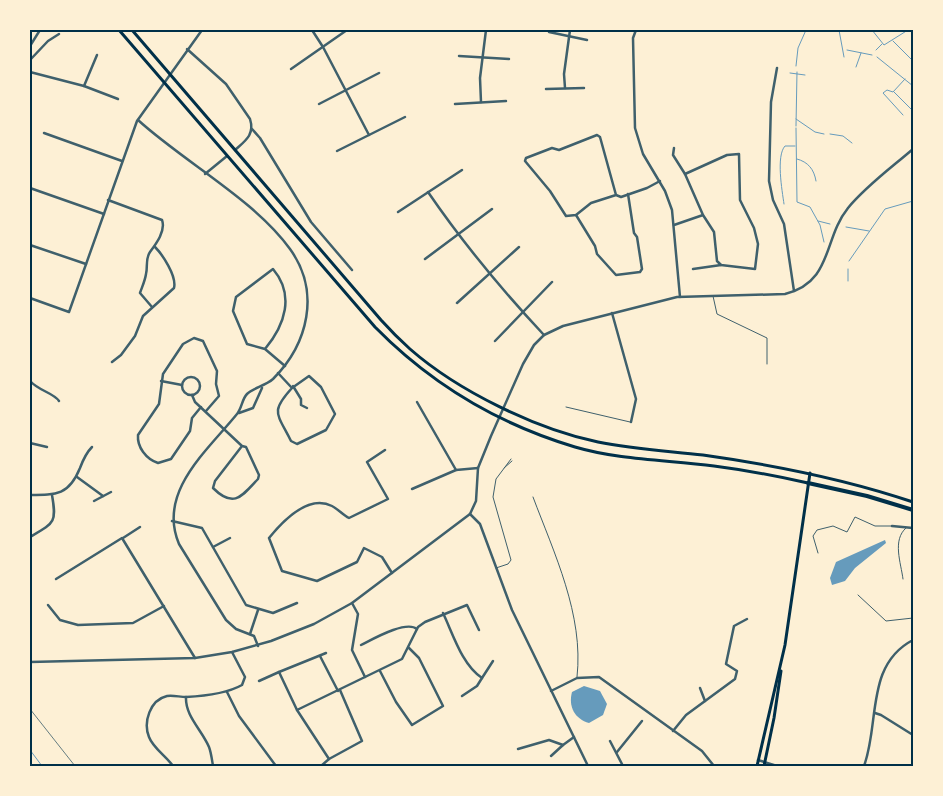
<svg xmlns="http://www.w3.org/2000/svg" width="943" height="796" viewBox="0 0 943 796" font-family="'Playfair Display',serif">
  <rect width="100%" height="100%" fill="#fdf0d5"/>
  <g fill="#669bbc">
    <path d="M 885,540 L 886,543 L 855,568 L 845,581 L 832,585 L 830,578 L 836,562 Z"/>
    <path d="M 584,686 L 600,691 L 607,704 L 603,715 L 589,723 C 575,719 568,707 572,692 Z"/>
  </g>
  <g fill="none" stroke-linecap="round" stroke-linejoin="round">
    <g stroke="#669bbc" stroke-width="1">
      <path d="M 839,30 L 844,57"/>
      <path d="M 872,30 L 884,45 L 908,30"/>
      <path d="M 893,41 L 913,61"/>
      <path d="M 847,50 L 872,55"/>
      <path d="M 876,50 L 882,44"/>
      <path d="M 877,57 L 913,86"/>
      <path d="M 796,66 L 798,48 L 806,30"/>
      <path d="M 856,67 L 861,53"/>
      <path d="M 790,73 L 805,75"/>
      <path d="M 894,92 L 913,111"/>
      <path d="M 903,115 L 883,93 L 887,90 L 893,92 L 905,79"/>
      <path d="M 796,119 L 815,132 L 824,134"/>
      <path d="M 796,126 L 797,72"/>
      <path d="M 796,128 L 797,202 L 810,207 L 820,225 L 824,242"/>
      <path d="M 830,134 L 843,136 L 852,143"/>
      <path d="M 797,159 C 808,162 814,169 816,181"/>
      <path d="M 784,204 C 782,190 776,156 785,146 L 795,146"/>
      <path d="M 818,221 L 830,224"/>
      <path d="M 846,227 L 869,231"/>
      <path d="M 849,261 L 885,209 L 913,201"/>
      <path d="M 848,281 L 848,269"/>
      <path d="M 30,750 L 42,766"/>
    </g>
    <g stroke="#3f606c" stroke-width="1">
      <path d="M 713,296 L 717,314 L 767,338 L 767,364"/>
      <path d="M 566,407 L 630,422"/>
      <path d="M 504,468 L 512,461"/>
      <path d="M 533,497 C 554,553 584,615 577,677"/>
      <path d="M 818,553 L 813,536 L 817,530 L 833,526 L 847,532 L 855,517 L 875,526 L 892,526"/>
      <path d="M 496,568 L 508,564 L 511,560 L 493,497 L 496,479 L 511,459"/>
      <path d="M 903,579 C 901,563 892,540 906,528"/>
      <path d="M 858,595 L 886,621 L 913,618"/>
    </g>
    <g stroke="#3f606c" stroke-width="2.5">
      <path d="M 312,30 L 323,47 L 369,135 L 337,151"/>
      <path d="M 636,30 L 633,38 L 635,128 L 643,154 L 665,191 L 672,210 L 680,297"/>
      <path d="M 549,32 L 587,40"/>
      <path d="M 30,46 L 40,30"/>
      <path d="M 187,49 L 226,84 L 250,119 C 255,135 245,141 235,150"/>
      <path d="M 459,56 L 509,59"/>
      <path d="M 30,60 L 48,41 L 59,34"/>
      <path d="M 777,68 L 771,102 L 769,181 L 773,200 L 784,224 L 794,291"/>
      <path d="M 291,69 L 347,30"/>
      <path d="M 30,72 L 84,86 L 118,99"/>
      <path d="M 84,86 L 97,55"/>
      <path d="M 565,88 L 564,74 L 570,30"/>
      <path d="M 546,89 L 584,88"/>
      <path d="M 481,102 L 480,78 L 486,30"/>
      <path d="M 319,104 L 379,73"/>
      <path d="M 455,104 L 506,101"/>
      <path d="M 138,120 C 184,162 255,200 290,249 C 321,292 308,344 273,379 C 265,386 253,388 247,394 C 242,399 242,408 237,414 C 207,451 157,492 179,544 L 226,620 L 236,629 L 254,636 L 258,646"/>
      <path d="M 252,129 L 260,138 L 311,222 L 352,270"/>
      <path d="M 44,133 L 122,161"/>
      <path d="M 369,135 L 405,117"/>
      <path d="M 674,148 L 673,155 L 685,174"/>
      <path d="M 205,174 L 227,156"/>
      <path d="M 30,188 L 104,214"/>
      <path d="M 428,192 C 463,243 502,290 544,335"/>
      <path d="M 616,195 L 600,137 L 597,135 L 559,150 L 552,148 L 526,158 L 525,161 L 550,191 L 566,216 L 576,215 L 591,203 L 616,195 L 621,197 L 647,188 L 660,181"/>
      <path d="M 108,200 L 162,220 C 166,231 156,244 150,252 C 145,259 148,267 146,274 C 145,281 142,287 140,293 L 152,307"/>
      <path d="M 398,212 L 462,170"/>
      <path d="M 576,215 L 595,246 L 597,254 L 616,275 L 640,272 L 642,269 L 637,237 L 634,233 L 628,194"/>
      <path d="M 674,225 L 703,215 L 714,232 L 717,261 L 721,265 L 755,269 L 758,244 L 754,228 L 740,200 L 739,154 L 727,155 L 685,174 L 703,215"/>
      <path d="M 30,245 L 86,264"/>
      <path d="M 425,259 L 492,209"/>
      <path d="M 693,269 L 721,265"/>
      <path d="M 30,298 L 69,312 L 137,121 L 202,30"/>
      <path d="M 457,303 L 519,247"/>
      <path d="M 612,313 L 636,399 L 631,422"/>
      <path d="M 495,341 L 552,282"/>
      <path d="M 265,349 C 285,325 295,295 273,269 L 236,297 L 233,311 L 247,344 L 265,349 L 285,366"/>
      <path d="M 112,362 L 121,355 L 135,336 L 143,316 L 174,288 C 177,276 162,254 155,247"/>
      <path d="M 278,373 L 292,388 C 270,412 277,413 291,441 L 297,444 L 326,430 L 335,414 L 321,387 L 309,376 L 292,388"/>
      <circle cx="191" cy="386" r="9"/>
      <path d="M 30,381 C 39,391 54,393 59,401"/>
      <path d="M 161,381 L 182,385"/>
      <path d="M 293,386 L 301,399 L 301,405 L 307,408"/>
      <path d="M 192,395 L 195,402 L 242,446 L 246,447 L 259,475 L 258,479 C 242,496 234,509 213,488 L 215,481 L 242,446"/>
      <path d="M 417,402 L 456,470"/>
      <path d="M 201,407 L 192,418 L 190,431 L 171,459 L 158,463 C 146,459 137,447 138,435 L 159,404 L 163,374 L 183,344 L 194,338 L 203,341 L 217,371 L 216,384 L 219,396 L 206,411"/>
      <path d="M 239,413 L 253,408 L 262,388"/>
      <path d="M 30,443 L 47,447"/>
      <path d="M 385,450 L 367,462 L 388,499 L 349,518 C 343,515 338,509 332,506 C 308,494 282,522 269,538 L 282,571 L 317,581 L 357,562 L 364,548 L 382,557 L 392,573"/>
      <path d="M 77,477 L 103,496"/>
      <path d="M 412,489 L 456,470 L 478,468"/>
      <path d="M 30,495 C 57,495 69,495 80,468 C 83,460 86,453 92,447"/>
      <path d="M 94,501 L 111,492"/>
      <path d="M 172,521 L 202,528 L 246,605 L 273,613 L 297,603"/>
      <path d="M 892,526 L 913,528"/>
      <path d="M 30,537 C 54,523 57,523 52,495"/>
      <path d="M 123,538 L 140,527"/>
      <path d="M 213,547 L 230,538"/>
      <path d="M 56,579 L 122,538 L 195,658"/>
      <path d="M 352,603 L 358,614 L 352,650 L 365,677 L 402,659 L 418,627 L 425,622 L 467,605 L 479,630"/>
      <path d="M 48,605 L 60,620 L 78,625 L 133,623 L 164,606"/>
      <path d="M 443,613 C 453,634 462,665 482,678 L 493,661"/>
      <path d="M 250,634 L 258,610"/>
      <path d="M 361,645 C 373,639 406,620 417,629"/>
      <path d="M 320,656 L 338,691"/>
      <path d="M 380,671 L 396,702 L 412,725 L 443,706 L 419,658 L 409,648"/>
      <path d="M 279,672 L 326,653"/>
      <path d="M 259,681 L 279,672 L 297,710 L 365,677"/>
      <path d="M 700,688 L 705,701"/>
      <path d="M 227,692 L 239,716 L 276,766"/>
      <path d="M 462,696 L 477,686 L 482,678"/>
      <path d="M 186,697 C 185,716 202,730 209,747 C 211,752 212,760 213,766"/>
      <path d="M 297,710 L 329,759"/>
      <path d="M 875,713 L 881,715 L 913,735"/>
      <path d="M 673,731 L 686,715 L 735,679 L 737,671 L 726,664 L 734,626 L 747,619"/>
      <path d="M 610,741 L 623,766"/>
      <path d="M 518,749 L 549,740 L 563,745 L 574,737"/>
      <path d="M 617,752 L 642,721"/>
      <path d="M 551,756 L 563,745"/>
      <path d="M 173,766 C 166,756 153,748 149,737 C 143,722 150,700 167,696 C 173,695 180,697 186,697 C 205,696 226,694 242,685 L 245,677 L 232,652"/>
      <path d="M 321,766 L 329,759 L 362,741 L 340,690"/>
      <path d="M 864,766 C 880,723 865,665 913,640"/>
    </g>
    <g stroke="#3f606c" stroke-width="2.5">
      <path d="M 470,514 L 480,524 L 512,610 L 588,766"/>
      <path d="M 30,662 L 195,658 L 232,652 L 271,641 L 314,624 L 352,603 L 470,514 L 476,501 L 478,468 L 491,436 L 523,364 L 534,345 L 544,335 L 563,326 L 677,297 L 785,294 C 833,282 823,239 848,208 C 866,186 891,168 913,149"/>
      <path d="M 551,691 L 577,678 L 599,677 L 702,751 L 714,766"/>
      <path d="M 758,760 L 777,766"/>
    </g>
    <g stroke="#003049" stroke-width="3">
      <path d="M 119,30 L 375,327 C 431,384 498,424 575,447 C 619,460 668,460 714,466 C 745,470 777,476 808,483"/>
      <path d="M 132,30 L 381,320 C 390,330 400,340 410,349 C 458,391 536,429 598,442 C 633,449 668,451 703,455 C 774,465 845,479 913,502"/>
      <path d="M 757,766 L 785,645 L 810,473"/>
      <path d="M 764,766 L 774,718 L 781,671"/>
    </g>
    <path stroke="#003049" stroke-width="4" d="M 808,483 L 867,496 L 913,510"/>
    <path stroke="#657d81" stroke-width="1" d="M 30,709 L 75,766"/>
  </g>
  <rect width="943" height="796" fill="none" stroke="#fdf0d5" stroke-width="62"/>
  <rect x="31" y="31" width="881" height="734" fill="none" stroke="#003049" stroke-width="2"/>
</svg>
